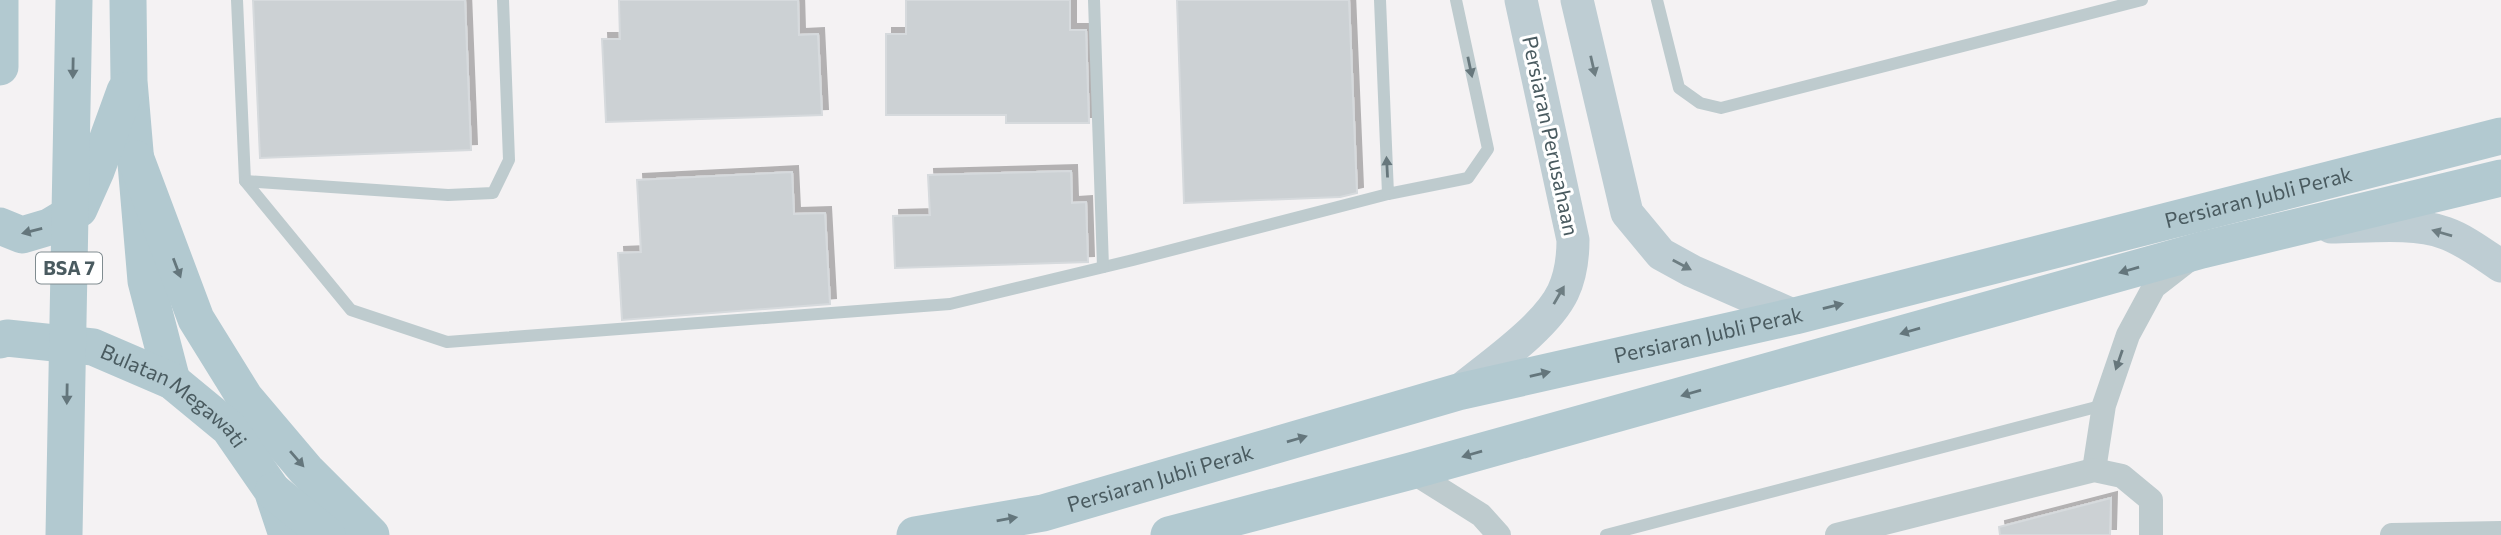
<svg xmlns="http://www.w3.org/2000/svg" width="2501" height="535" viewBox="0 0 2501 535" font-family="Commissioner,sans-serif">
  <defs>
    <filter id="shadow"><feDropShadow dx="6" dy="-6" stdDeviation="0" flood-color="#0004"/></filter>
  </defs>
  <rect width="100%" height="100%" fill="#f4f2f3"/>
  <g fill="#ccd1d4" stroke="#d6dadd" stroke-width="2" filter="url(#shadow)">
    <path d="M 253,0 L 465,0 L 471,150 L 260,158 Z"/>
    <path d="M 619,0 L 798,0 L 799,35 L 818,34 L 822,115 L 606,122 L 602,39 L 620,39 Z"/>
    <path d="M 906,0 L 1070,0 L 1070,30 L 1086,30 L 1089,123 L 1006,123 L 1006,115 L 886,115 L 886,34 L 906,34 Z"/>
    <path d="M 1177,0 L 1349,0 L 1357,193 L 1340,197 L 1184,203 Z"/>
    <path d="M 1071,171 L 1072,203 L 1086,202 L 1088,262 L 895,268 L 893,216 L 930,215 L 928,175 Z"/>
    <path d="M 792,172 L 794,214 L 825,213 L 830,304 L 622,320 L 618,253 L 641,252 L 637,180 Z"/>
    <path d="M 2111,498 L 2110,535 L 2000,535 L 1999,527 Z"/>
  </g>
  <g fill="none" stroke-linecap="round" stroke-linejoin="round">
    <g stroke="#becbce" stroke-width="12">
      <path d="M 237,0 L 245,181 L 351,310 L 447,342 L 950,304 L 1133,260 L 1388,194"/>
      <path d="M 1094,0 L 1103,267"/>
      <path d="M 1380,0 L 1388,194 L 1468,178 L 1488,149 L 1456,0"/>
      <path d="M 1657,0 L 1679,88 L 1700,103 L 1721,108 L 2142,0"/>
      <path d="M 245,181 L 448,195 L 493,193 L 509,160 L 503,0"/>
      <path d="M 1606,535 L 2104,405"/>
    </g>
    <g stroke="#becbce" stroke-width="24">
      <path d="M 2094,470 L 2104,405 L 2128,335 L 2154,287 L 2190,259"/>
      <path d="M 1411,471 L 1481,515 L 1499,535"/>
      <path d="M 1837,535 L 2094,470 L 2122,476 L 2151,500 L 2151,535"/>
      <path d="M 2392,535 L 2501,533"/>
    </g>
    <g stroke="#becdd3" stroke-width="33">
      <path d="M 1577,0 L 1627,213 L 1661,254 L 1692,271 L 1795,316"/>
      <path d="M 2331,227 C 2365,227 2413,221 2445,233 C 2465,240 2483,254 2501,266"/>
      <path d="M 1458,392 C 1488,367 1546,328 1563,292 C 1571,275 1573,258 1573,240 L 1521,0"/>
    </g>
    <g stroke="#b2c9d0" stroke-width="37">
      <path d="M 128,0 L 129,81 L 146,281 L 172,381"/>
      <path d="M 0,67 L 0,0"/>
      <path d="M 136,159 L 196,319 L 245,398 L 306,470 L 371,535"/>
      <path d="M 0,226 L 22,235 L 49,227 L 79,209 L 96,171 L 125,91"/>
      <path id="s1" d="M 0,340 L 7,338 L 93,347 L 172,381 L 229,428 L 272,490 L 287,535"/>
      <path d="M 273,491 L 327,535"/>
      <path d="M 64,535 L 74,0"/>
      <path id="s2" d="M 915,535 L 1043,513 L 1458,392 L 1795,316 L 2501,136"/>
      <path d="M 1169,535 L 1411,471 L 2202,250 L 2501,178"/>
    </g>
  </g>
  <defs><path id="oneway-solid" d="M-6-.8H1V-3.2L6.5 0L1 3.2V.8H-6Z" transform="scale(1.75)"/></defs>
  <g fill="#6d7d82">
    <use href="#oneway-solid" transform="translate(1593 66) rotate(77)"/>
    <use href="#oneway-solid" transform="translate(2442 233) rotate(-164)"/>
    <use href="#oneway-solid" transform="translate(1682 265) rotate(28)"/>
    <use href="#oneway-solid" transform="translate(1559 295) rotate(-60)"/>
  </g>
  <g fill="#67777c">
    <use href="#oneway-solid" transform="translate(1470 67) rotate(78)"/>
    <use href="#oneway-solid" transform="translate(1387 167) rotate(-93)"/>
    <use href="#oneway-solid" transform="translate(2119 360) rotate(109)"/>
  </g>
  <g fill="#64767c">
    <use href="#oneway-solid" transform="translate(73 68) rotate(91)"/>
    <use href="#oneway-solid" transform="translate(32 231) rotate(166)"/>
    <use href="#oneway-solid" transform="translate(177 268) rotate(69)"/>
    <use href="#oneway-solid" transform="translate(2129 270) rotate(164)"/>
    <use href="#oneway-solid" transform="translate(1833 306) rotate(-14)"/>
    <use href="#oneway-solid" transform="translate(1910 331) rotate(164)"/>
    <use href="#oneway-solid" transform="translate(1540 374) rotate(-13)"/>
    <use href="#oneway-solid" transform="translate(1691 393) rotate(164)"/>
    <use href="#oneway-solid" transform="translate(67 394) rotate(91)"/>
    <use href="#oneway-solid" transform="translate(1297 439) rotate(-16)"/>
    <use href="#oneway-solid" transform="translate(1472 454) rotate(164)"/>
    <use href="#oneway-solid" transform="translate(297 459) rotate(49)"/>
    <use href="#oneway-solid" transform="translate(1007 519) rotate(-10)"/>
  </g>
  <g text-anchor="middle" stroke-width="6" stroke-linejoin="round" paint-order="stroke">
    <rect fill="#fff" stroke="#808c90" stroke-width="2" x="36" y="252.5" width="66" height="31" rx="5"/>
    <g font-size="19" font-weight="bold" fill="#4a5b60">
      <text x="69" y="275">BSA 7</text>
    </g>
    <g font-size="21" fill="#4a5b60" stroke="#fff">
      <text transform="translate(1550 136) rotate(78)" y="7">Persiaran Perusahaan</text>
      <text dy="7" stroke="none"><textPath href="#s2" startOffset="1386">Persiaran Jubli Perak</textPath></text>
      <text dy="7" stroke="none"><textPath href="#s2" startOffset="819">Persiaran Jubli Perak</textPath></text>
      <text dy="7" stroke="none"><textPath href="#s1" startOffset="189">Bulatan Megawati</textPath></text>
      <text dy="7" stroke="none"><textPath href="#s2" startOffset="252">Persiaran Jubli Perak</textPath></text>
    </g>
  </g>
</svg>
